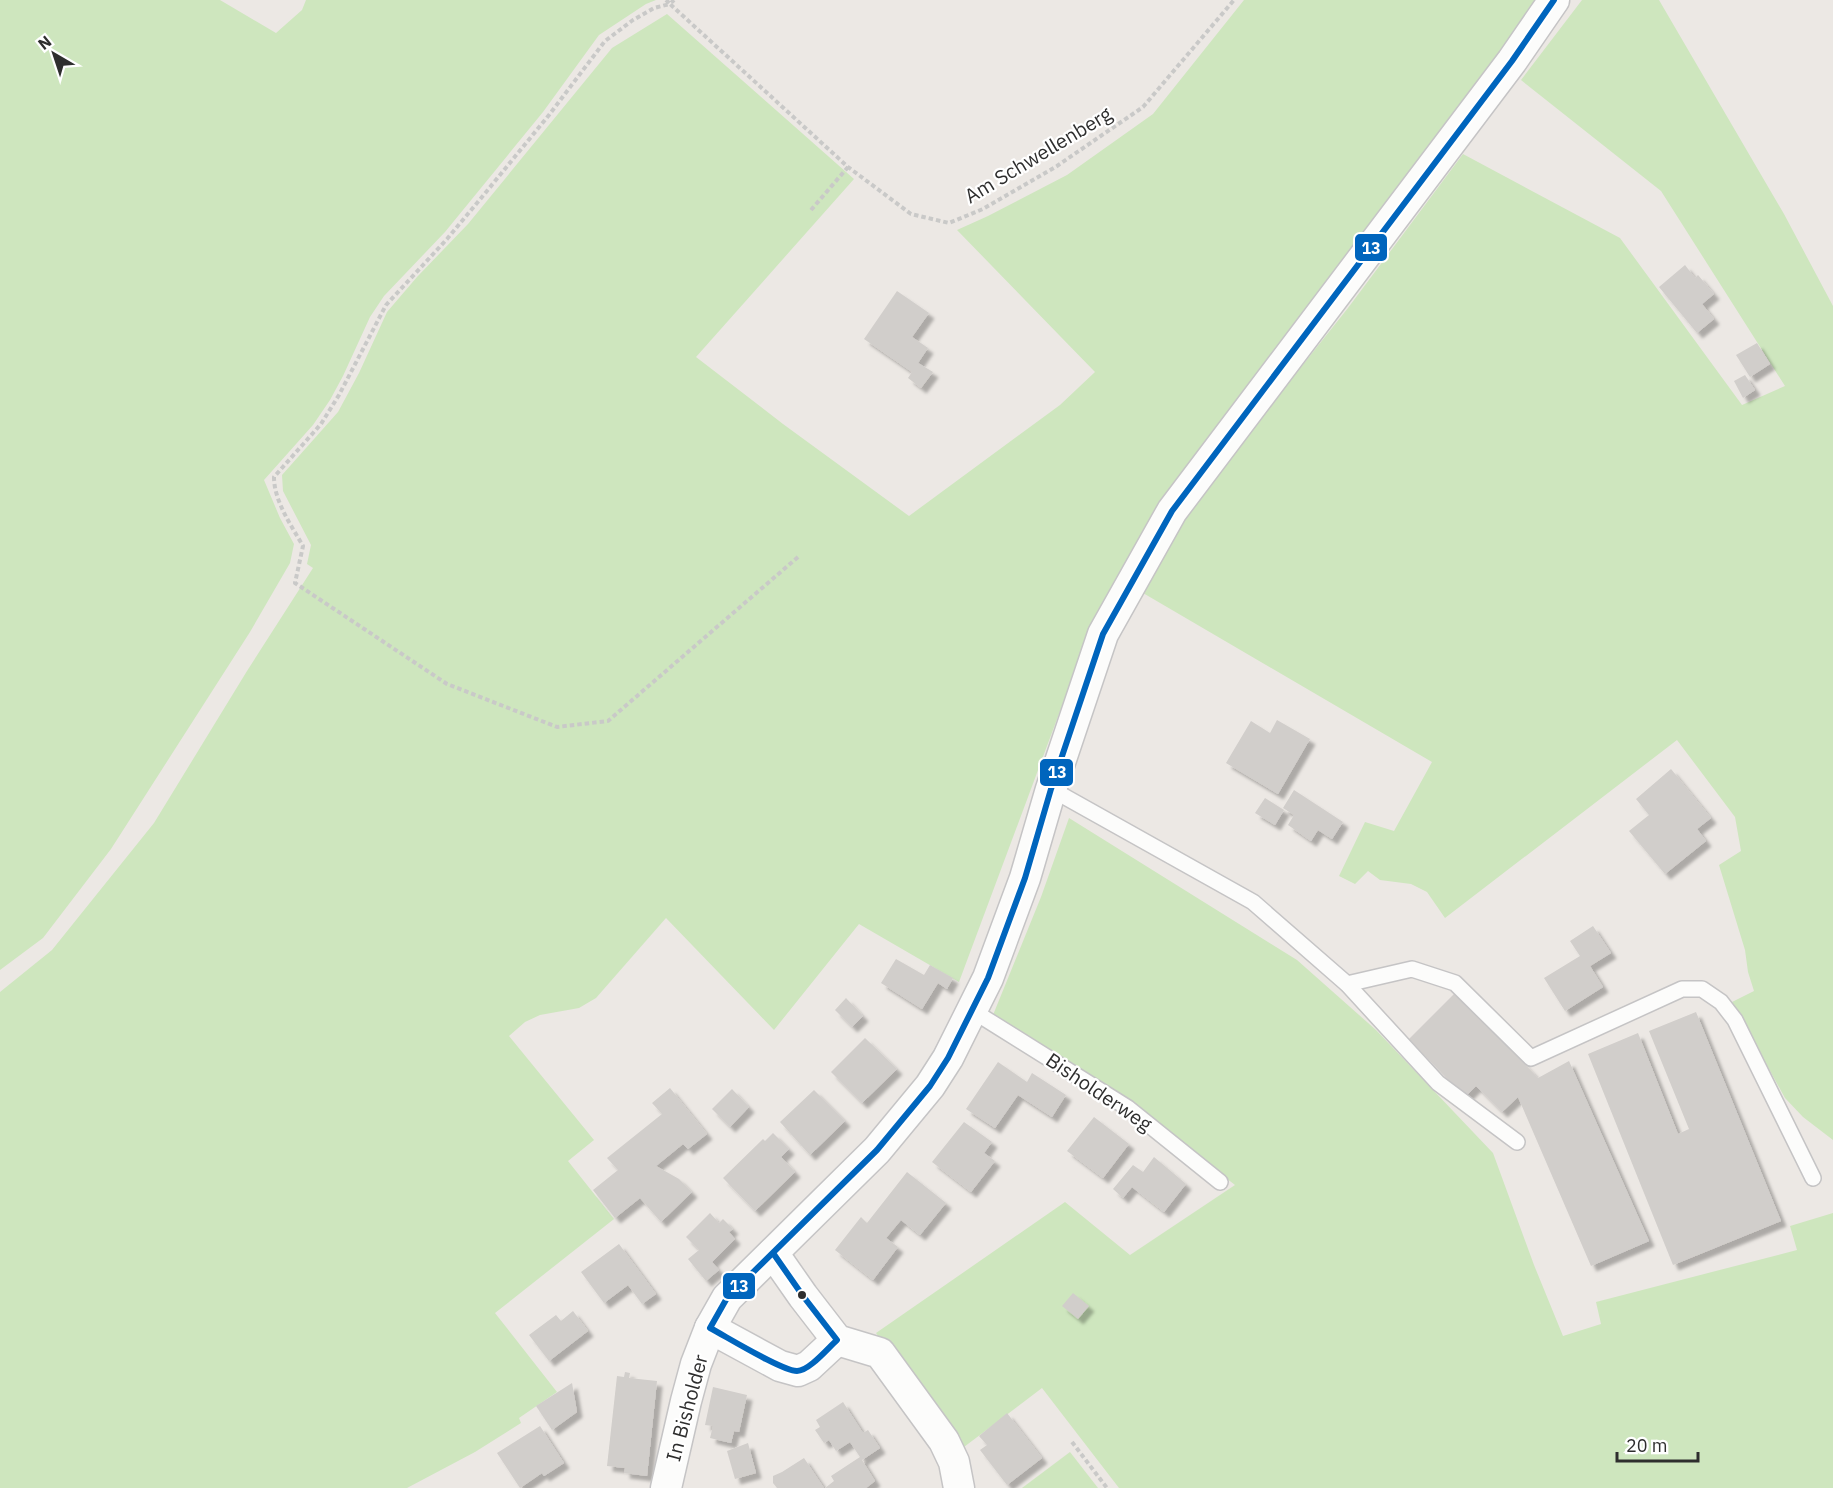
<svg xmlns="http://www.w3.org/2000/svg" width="1833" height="1488" viewBox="0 0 1833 1488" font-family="'IBM Plex Sans',sans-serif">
  <defs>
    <filter id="shadow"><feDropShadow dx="5.5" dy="5.5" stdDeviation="1.5" flood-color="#0004"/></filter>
  </defs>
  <rect width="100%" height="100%" fill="#ece8e4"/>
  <g fill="#cee6be">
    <path d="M 0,0 L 220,0 L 276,33 L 302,10 L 306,0 L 656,0 L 646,4 L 599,35 L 543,112 L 445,232 L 384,296 L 370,317 L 343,376 L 330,400 L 313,425 L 264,480 L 280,518 L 294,544 L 290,563 L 250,632 L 111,849 L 43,938 L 0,970 Z"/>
    <path d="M 1244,0 L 1539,0 L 1506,52 L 1157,506 L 1069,687 L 959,982 L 859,924 L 774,1030 L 666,918 L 596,998 L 579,1008 L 540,1015 L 525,1022 L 509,1036 L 594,1140 L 568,1161 L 614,1219 L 495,1313 L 557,1392 L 519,1418 L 521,1423 L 475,1452 L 407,1488 L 0,1488 L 0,992 L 52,950 L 154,823 L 247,671 L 313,568 L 307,564 L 311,545 L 283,491 L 282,475 L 338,412 L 359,373 L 387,312 L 417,277 L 468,224 L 612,48 L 667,14 L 854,179 L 696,357 L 783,424 L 909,516 L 1060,405 L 1095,372 L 957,230 L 988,216 L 1067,175 L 1153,114 Z"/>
    <path d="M 1582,0 L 1659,0 L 1784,214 L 1833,306 L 1833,1140 L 1803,1117 L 1785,1098 L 1732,1002 L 1754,991 L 1748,972 L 1745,950 L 1719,865 L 1741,851 L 1735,817 L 1677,740 L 1445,918 L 1427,892 L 1411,884 L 1380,880 L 1368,871 L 1355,884 L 1339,876 L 1365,822 L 1394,831 L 1432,762 L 1143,593 L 1177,530 L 1211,480 L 1348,308 L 1463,154 L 1620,238 L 1742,405 L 1785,386 L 1661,191 L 1521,80 Z"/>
    <path d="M 1069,818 L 1297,960 L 1376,1030 L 1493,1153 L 1534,1265 L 1563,1336 L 1601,1324 L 1596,1302 L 1797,1250 L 1790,1226 L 1833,1213 L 1833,1488 L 1119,1488 L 1042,1388 L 960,1450 L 876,1333 L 1065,1202 L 1130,1255 L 1235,1185 L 1129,1102 L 993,1015 L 1041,897 Z"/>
    <path d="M 1070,1452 L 1098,1488 L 1022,1488 Z"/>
  </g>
  <g fill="#d1cecb" filter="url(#shadow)">
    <path d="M 1685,265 L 1695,278 L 1698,275 L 1714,294 L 1702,304 L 1714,319 L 1697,333 L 1659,287 Z"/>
    <path d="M 897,291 L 929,313 L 912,337 L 928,348 L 918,363 L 933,372 L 921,388 L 908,378 L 912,372 L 864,339 Z"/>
    <path d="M 1757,343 L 1770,364 L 1750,377 L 1736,355 Z"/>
    <path d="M 1745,375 L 1755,390 L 1743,398 L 1734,381 Z"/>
    <path d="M 1277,720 L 1310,739 L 1278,794 L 1226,763 L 1251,721 L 1270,733 Z"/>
    <path d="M 1671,769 L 1711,818 L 1697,829 L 1706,841 L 1665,874 L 1629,831 L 1649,815 L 1636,799 Z"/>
    <path d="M 1294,790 L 1343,822 L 1332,839 L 1318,830 L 1311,841 L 1288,825 L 1294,815 L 1283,808 Z"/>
    <path d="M 1265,798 L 1284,810 L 1275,825 L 1255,813 Z"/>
    <path d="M 1593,926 L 1611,953 L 1590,966 L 1603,987 L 1565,1011 L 1544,978 L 1580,956 L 1570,941 Z"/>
    <path d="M 896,959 L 924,975 L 930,965 L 953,978 L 947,989 L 938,983 L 922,1009 L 881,983 Z"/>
    <path d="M 1455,993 L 1538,1078 L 1569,1061 L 1649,1241 L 1591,1266 L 1518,1097 L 1502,1112 L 1476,1086 L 1465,1097 L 1409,1039 Z"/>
    <path d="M 846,998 L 863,1016 L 852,1027 L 835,1010 Z"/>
    <path d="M 1696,1012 L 1781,1221 L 1673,1265 L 1588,1054 L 1638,1033 L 1678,1134 L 1689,1129 L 1649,1031 Z"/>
    <path d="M 865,1038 L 897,1069 L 862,1103 L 831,1072 Z"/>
    <path d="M 998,1062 L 1027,1082 L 1032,1073 L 1066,1095 L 1052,1117 L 1018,1095 L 995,1128 L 966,1109 Z"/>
    <path d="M 670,1088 L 707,1134 L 688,1149 L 683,1144 L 656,1166 L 679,1179 L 692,1192 L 661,1222 L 640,1198 L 615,1218 L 593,1190 L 618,1170 L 607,1158 L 662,1114 L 652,1103 Z"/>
    <path d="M 732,1089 L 749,1107 L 730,1127 L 712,1109 Z"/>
    <path d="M 814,1090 L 845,1121 L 810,1155 L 780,1122 Z"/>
    <path d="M 1094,1117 L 1129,1144 L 1103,1178 L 1067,1151 Z"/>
    <path d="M 964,1122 L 992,1142 L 984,1153 L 995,1161 L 971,1192 L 932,1162 Z"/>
    <path d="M 773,1133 L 789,1149 L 781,1157 L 795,1172 L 755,1211 L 723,1178 L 763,1139 L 765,1141 Z"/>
    <path d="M 1154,1157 L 1186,1184 L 1164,1212 L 1132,1187 L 1123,1198 L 1113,1189 L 1133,1165 L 1143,1172 Z"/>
    <path d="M 907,1172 L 946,1203 L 920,1235 L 901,1220 L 886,1238 L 898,1247 L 873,1280 L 835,1250 L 861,1217 L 867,1223 Z"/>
    <path d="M 710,1213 L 719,1223 L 723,1219 L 733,1229 L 729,1232 L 735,1239 L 712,1262 L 719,1270 L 706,1281 L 688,1259 L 699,1250 L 686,1237 Z"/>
    <path d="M 619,1244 L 656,1294 L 642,1304 L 628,1285 L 604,1303 L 581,1272 Z"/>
    <path d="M 1073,1293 L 1089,1306 L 1078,1319 L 1062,1306 Z"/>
    <path d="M 573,1311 L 588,1331 L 549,1361 L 529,1335 L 556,1315 L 561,1321 Z"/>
    <path d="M 625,1372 L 630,1373 L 629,1378 L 657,1381 L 647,1476 L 624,1473 L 625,1468 L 607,1466 L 617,1376 L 624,1377 Z"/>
    <path d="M 572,1383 L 577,1412 L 552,1430 L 536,1406 Z"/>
    <path d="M 713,1387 L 747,1395 L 739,1432 L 734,1431 L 731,1443 L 710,1438 L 713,1426 L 705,1425 Z"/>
    <path d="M 843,1402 L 863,1433 L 868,1430 L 880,1448 L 862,1460 L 875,1481 L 866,1488 L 825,1488 L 834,1481 L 831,1476 L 860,1457 L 850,1442 L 836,1451 L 829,1440 L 824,1443 L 815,1430 L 820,1427 L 816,1420 Z"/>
    <path d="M 1007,1413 L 1042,1458 L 1007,1485 L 980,1450 L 987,1445 L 979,1436 Z"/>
    <path d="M 540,1426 L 564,1463 L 544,1476 L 542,1473 L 520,1488 L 497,1453 Z"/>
    <path d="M 748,1443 L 756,1473 L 735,1479 L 727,1451 Z"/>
    <path d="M 804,1458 L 824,1488 L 777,1488 L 773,1483 L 773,1476 L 782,1472 Z"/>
  </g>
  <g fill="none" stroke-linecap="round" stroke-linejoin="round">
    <g stroke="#c5c4c5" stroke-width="18">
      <g id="service">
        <path d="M 1051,789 L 1253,902 L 1347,984 L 1438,1083 L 1517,1142"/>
        <path d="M 1347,984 L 1412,969 L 1455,983 L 1531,1058 L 1682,989 L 1702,989 L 1721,1002 L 1735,1020 L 1813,1178"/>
        <path d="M 973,1011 L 1128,1108 L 1220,1182"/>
      </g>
    </g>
    <g stroke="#c5c4c5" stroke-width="33">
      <g id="minor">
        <path d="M 773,1253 L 803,1296 L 837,1340 L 880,1353 L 944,1441 L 954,1462 L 959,1488"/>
        <path d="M 837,1340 L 809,1366 L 798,1371 L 780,1366 L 710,1328 L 727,1298 L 877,1150 L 930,1086 L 948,1058 L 988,978 L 1025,878 L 1051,789 L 1103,634 L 1172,511 L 1512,61 L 1554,0"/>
        <path d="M 666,1488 L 686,1401 L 696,1364 L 710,1328"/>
      </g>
    </g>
    <g stroke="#c9c9c8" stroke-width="4" stroke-dasharray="4.5 3" stroke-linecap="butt">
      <path d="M 666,0 L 670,4 L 674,0"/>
      <path d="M 811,210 L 848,167"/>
      <path d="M 798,557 L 608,721 L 557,727 L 447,684 L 295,583 L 303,546 C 291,525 274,501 274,477 L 321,424 L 339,395 L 386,305 L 447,239 L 482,197 L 549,115 L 605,41 L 633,20 L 654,8 L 670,4 L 848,167 L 911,214 L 949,223 L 983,209 L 1057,166 L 1143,107 L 1234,0"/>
      <path d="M 1072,1442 L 1107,1488"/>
    </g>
    <use href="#service" stroke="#fcfcfb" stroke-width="15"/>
    <use href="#minor" stroke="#fcfcfb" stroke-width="30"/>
    <g stroke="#fff" stroke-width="10">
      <path id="bus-1" d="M 773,1253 L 803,1296 L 837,1340 C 828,1348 809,1371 797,1371 C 782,1371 727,1337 710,1328 L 727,1298 L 877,1150 L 930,1086 L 948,1058 L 988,978 L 1025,878 L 1051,789 L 1103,634 L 1172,511 L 1512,61 L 1554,0"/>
    </g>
    <use href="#bus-1" stroke="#0065bd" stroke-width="6"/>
  </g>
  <circle fill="#2e2e2e" stroke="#fff" stroke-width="2" cx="802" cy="1295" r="5"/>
  <g text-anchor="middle" stroke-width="4.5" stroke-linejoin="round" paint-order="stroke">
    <g font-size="20" fill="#2e2e2e" stroke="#fff">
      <text transform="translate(1038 155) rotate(-31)" y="7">Am Schwellenberg</text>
      <text transform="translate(1099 1092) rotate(34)" y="7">Bisholderweg</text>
      <text transform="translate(687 1408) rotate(-75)" y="7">In Bisholder</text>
    </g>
  </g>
  <g stroke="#fff" stroke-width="2">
    <rect x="1354" y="233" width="34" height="29" rx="6" fill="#0065bd"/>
    <rect x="1039" y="758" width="35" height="29" rx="6" fill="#0065bd"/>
    <rect x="722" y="1272" width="34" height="28" rx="6" fill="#0065bd"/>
  </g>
  <g font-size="16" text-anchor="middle" font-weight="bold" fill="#fff">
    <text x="1371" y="254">13</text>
    <text x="1057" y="778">13</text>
    <text x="739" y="1292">13</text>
  </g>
  <g transform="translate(54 54) rotate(321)" stroke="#ffffff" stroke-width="4.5" paint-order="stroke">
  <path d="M0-4.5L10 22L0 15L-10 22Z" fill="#2e2e2e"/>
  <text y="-9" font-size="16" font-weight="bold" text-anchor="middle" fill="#2e2e2e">N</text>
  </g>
  <path d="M1617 1452v9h81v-9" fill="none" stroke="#2e2e2e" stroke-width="3"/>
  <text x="1626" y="1452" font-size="18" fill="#2e2e2e" stroke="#ffffff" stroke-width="4.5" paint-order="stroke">20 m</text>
</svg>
